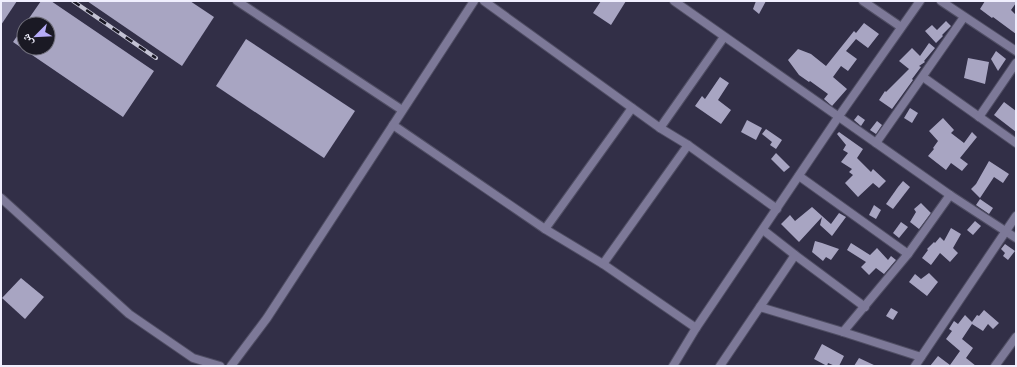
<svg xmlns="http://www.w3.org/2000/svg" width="1017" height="367" viewBox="0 0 1017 367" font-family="Literata,'Noto Naskh Arabic',serif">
  <rect width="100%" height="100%" fill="#322f47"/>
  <g fill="#a8a5c2">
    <path d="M 1,1 L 17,1 L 1,25 Z"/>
    <path d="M 41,1 L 51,1 L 154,71 L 123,117 L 13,42 L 24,26 L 24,48 L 48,48 L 48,24 L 25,24 Z"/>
    <path d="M 87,1 L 190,1 L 214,17 L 182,66 Z"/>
    <path d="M 601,1 L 626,1 L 611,25 L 593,13 Z"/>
    <path d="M 756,1 L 766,1 L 759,14 L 753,9 Z"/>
    <path d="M 985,1 L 1016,1 L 1016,3 L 1011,10 L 1016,15 L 1016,34 L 993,17 L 992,18 L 980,9 Z"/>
    <path d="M 946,21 L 951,26 L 942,35 L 943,36 L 936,43 L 925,31 L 932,25 L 937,30 Z"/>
    <path d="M 864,23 L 879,34 L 868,48 L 856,39 L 846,51 L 857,59 L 848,71 L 841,66 L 833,77 L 847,89 L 832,106 L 824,99 L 828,94 L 810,81 L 809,82 L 799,75 L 788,60 L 798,49 L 811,54 L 826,66 L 854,31 L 856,33 Z"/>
    <path d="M 246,39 L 355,111 L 324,158 L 216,86 Z"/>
    <path d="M 929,43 L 935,48 L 924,61 L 925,62 L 919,66 L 921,67 L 912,79 L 913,80 L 892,109 L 879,100 L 885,91 L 886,92 L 909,69 L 899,61 L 912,48 L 920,56 Z"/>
    <path d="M 996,51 L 1006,59 L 998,71 L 991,59 Z"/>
    <path d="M 968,58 L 989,62 L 985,84 L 964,78 Z"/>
    <path d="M 720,77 L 729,83 L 718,100 L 731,110 L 721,124 L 695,106 L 702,96 L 705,99 Z"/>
    <path d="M 1004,102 L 1016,111 L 1016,132 L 994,115 Z"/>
    <path d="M 910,108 L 918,113 L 912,123 L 904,118 Z"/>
    <path d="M 858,115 L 865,120 L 861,126 L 854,120 Z"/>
    <path d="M 943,118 L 954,130 L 951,133 L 964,143 L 972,132 L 977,137 L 960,158 L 968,164 L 962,171 L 951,163 L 946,170 L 928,156 L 934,149 L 933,148 L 938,141 L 929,131 Z"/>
    <path d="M 747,120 L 762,128 L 756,140 L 741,132 Z"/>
    <path d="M 877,121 L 882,125 L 876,134 L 870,130 Z"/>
    <path d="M 766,129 L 782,140 L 776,149 L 770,145 L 772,142 L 762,134 Z"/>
    <path d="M 839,132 L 863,149 L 857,158 L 871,172 L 873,169 L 886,181 L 879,188 L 873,183 L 858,197 L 845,183 L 853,175 L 849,172 L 852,169 L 841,162 L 848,153 L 843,150 L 846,145 L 837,134 Z"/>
    <path d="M 776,153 L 790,167 L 784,172 L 771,159 Z"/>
    <path d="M 989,161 L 1009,174 L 1003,183 L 994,177 L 980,198 L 971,189 L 976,184 Z"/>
    <path d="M 903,181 L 910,187 L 893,209 L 886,204 L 898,187 Z"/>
    <path d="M 980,199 L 993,208 L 989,214 L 976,205 Z"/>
    <path d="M 921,203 L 931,213 L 919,229 L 910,222 L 916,212 L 914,209 Z"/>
    <path d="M 874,205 L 881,210 L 876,219 L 869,215 Z"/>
    <path d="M 812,207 L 831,224 L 839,213 L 846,217 L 832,236 L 820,225 L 822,217 L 799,242 L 781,224 L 790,215 L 795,221 Z"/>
    <path d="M 975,221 L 981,226 L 973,235 L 967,230 Z"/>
    <path d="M 901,222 L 908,227 L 899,238 L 893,233 Z"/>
    <path d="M 951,228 L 961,234 L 953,248 L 958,253 L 950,262 L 940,253 L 931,265 L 922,258 L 928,250 L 927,249 L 934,242 L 935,243 L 940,237 L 944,241 Z"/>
    <path d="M 815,241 L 822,243 L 839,249 L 831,260 L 826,257 L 823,261 L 812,252 Z"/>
    <path d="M 851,243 L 870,255 L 877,248 L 888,260 L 891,256 L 896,260 L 884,274 L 876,268 L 869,275 L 861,267 L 866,262 L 847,250 Z"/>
    <path d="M 1005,244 L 1015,251 L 1008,260 L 1003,256 L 1005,253 L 1001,249 Z"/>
    <path d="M 929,273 L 938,282 L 927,296 L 909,282 L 915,274 L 921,279 Z"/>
    <path d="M 21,278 L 44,297 L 25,319 L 2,298 Z"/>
    <path d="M 891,308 L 898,312 L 893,320 L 886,316 Z"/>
    <path d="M 984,310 L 999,323 L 993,329 L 988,324 L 983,331 L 972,324 L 962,339 L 973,348 L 966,358 L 976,366 L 930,366 L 938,356 L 950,365 L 960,351 L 946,339 L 952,331 L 949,329 L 954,321 L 958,324 L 965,315 L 972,322 L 977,315 L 979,316 Z"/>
    <path d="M 822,344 L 844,356 L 839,366 L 835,366 L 828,363 L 827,366 L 814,359 Z"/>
    <path d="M 859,358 L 876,366 L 854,366 Z"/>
  </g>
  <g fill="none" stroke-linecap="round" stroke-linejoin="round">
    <g stroke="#504e64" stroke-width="10">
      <g id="minor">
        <path d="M 237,1 L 402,110"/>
        <path d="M 484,1 L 660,128 L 688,145 L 777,209"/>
        <path d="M 674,1 L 950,195 L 1016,238"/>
        <path d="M 863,1 L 901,27"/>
        <path d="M 941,1 L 1016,51"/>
        <path d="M 923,77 L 1016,143"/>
        <path d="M 979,117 L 1016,63"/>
        <path d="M 393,125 L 545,229 L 603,264 L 696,328"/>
        <path d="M 660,128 L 724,37"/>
        <path d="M 876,143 L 964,17"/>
        <path d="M 799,176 L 908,254"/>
        <path d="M 1,198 L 129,314 L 193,358 L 220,366"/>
        <path d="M 545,229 L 632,108"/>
        <path d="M 763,230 L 795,255 L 865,307"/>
        <path d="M 603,264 L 688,145"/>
        <path d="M 760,307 L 843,332 L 921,357"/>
        <path d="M 843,332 L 908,254 L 950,195"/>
        <path d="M 673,366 L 696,328 L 839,116 L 920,1"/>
        <path d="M 720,366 L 795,255"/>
        <path d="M 915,366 L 1016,216"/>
        <path d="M 995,366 L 1016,337"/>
      </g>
    </g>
    <g stroke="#504e64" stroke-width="10">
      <path id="tertiary" d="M 231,366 L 267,318 L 474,1"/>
    </g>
    <use href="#minor" stroke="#7d7998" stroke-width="8"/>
    <use href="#tertiary" stroke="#7d7998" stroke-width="8"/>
    <g stroke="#c4c3d4" stroke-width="4">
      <path id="rail" d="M 73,1 L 156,58"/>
    </g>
    <use href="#rail" stroke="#1a1924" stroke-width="2.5" stroke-dasharray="8" stroke-linecap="butt"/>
  </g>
  <rect width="1017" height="367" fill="none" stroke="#f0effe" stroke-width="4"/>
  <g transform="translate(36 36) rotate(246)"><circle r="19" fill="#1a1924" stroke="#706f7b"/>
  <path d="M0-3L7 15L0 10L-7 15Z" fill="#b6acf8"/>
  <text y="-6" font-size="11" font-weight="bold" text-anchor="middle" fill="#f0effe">ش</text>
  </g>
</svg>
